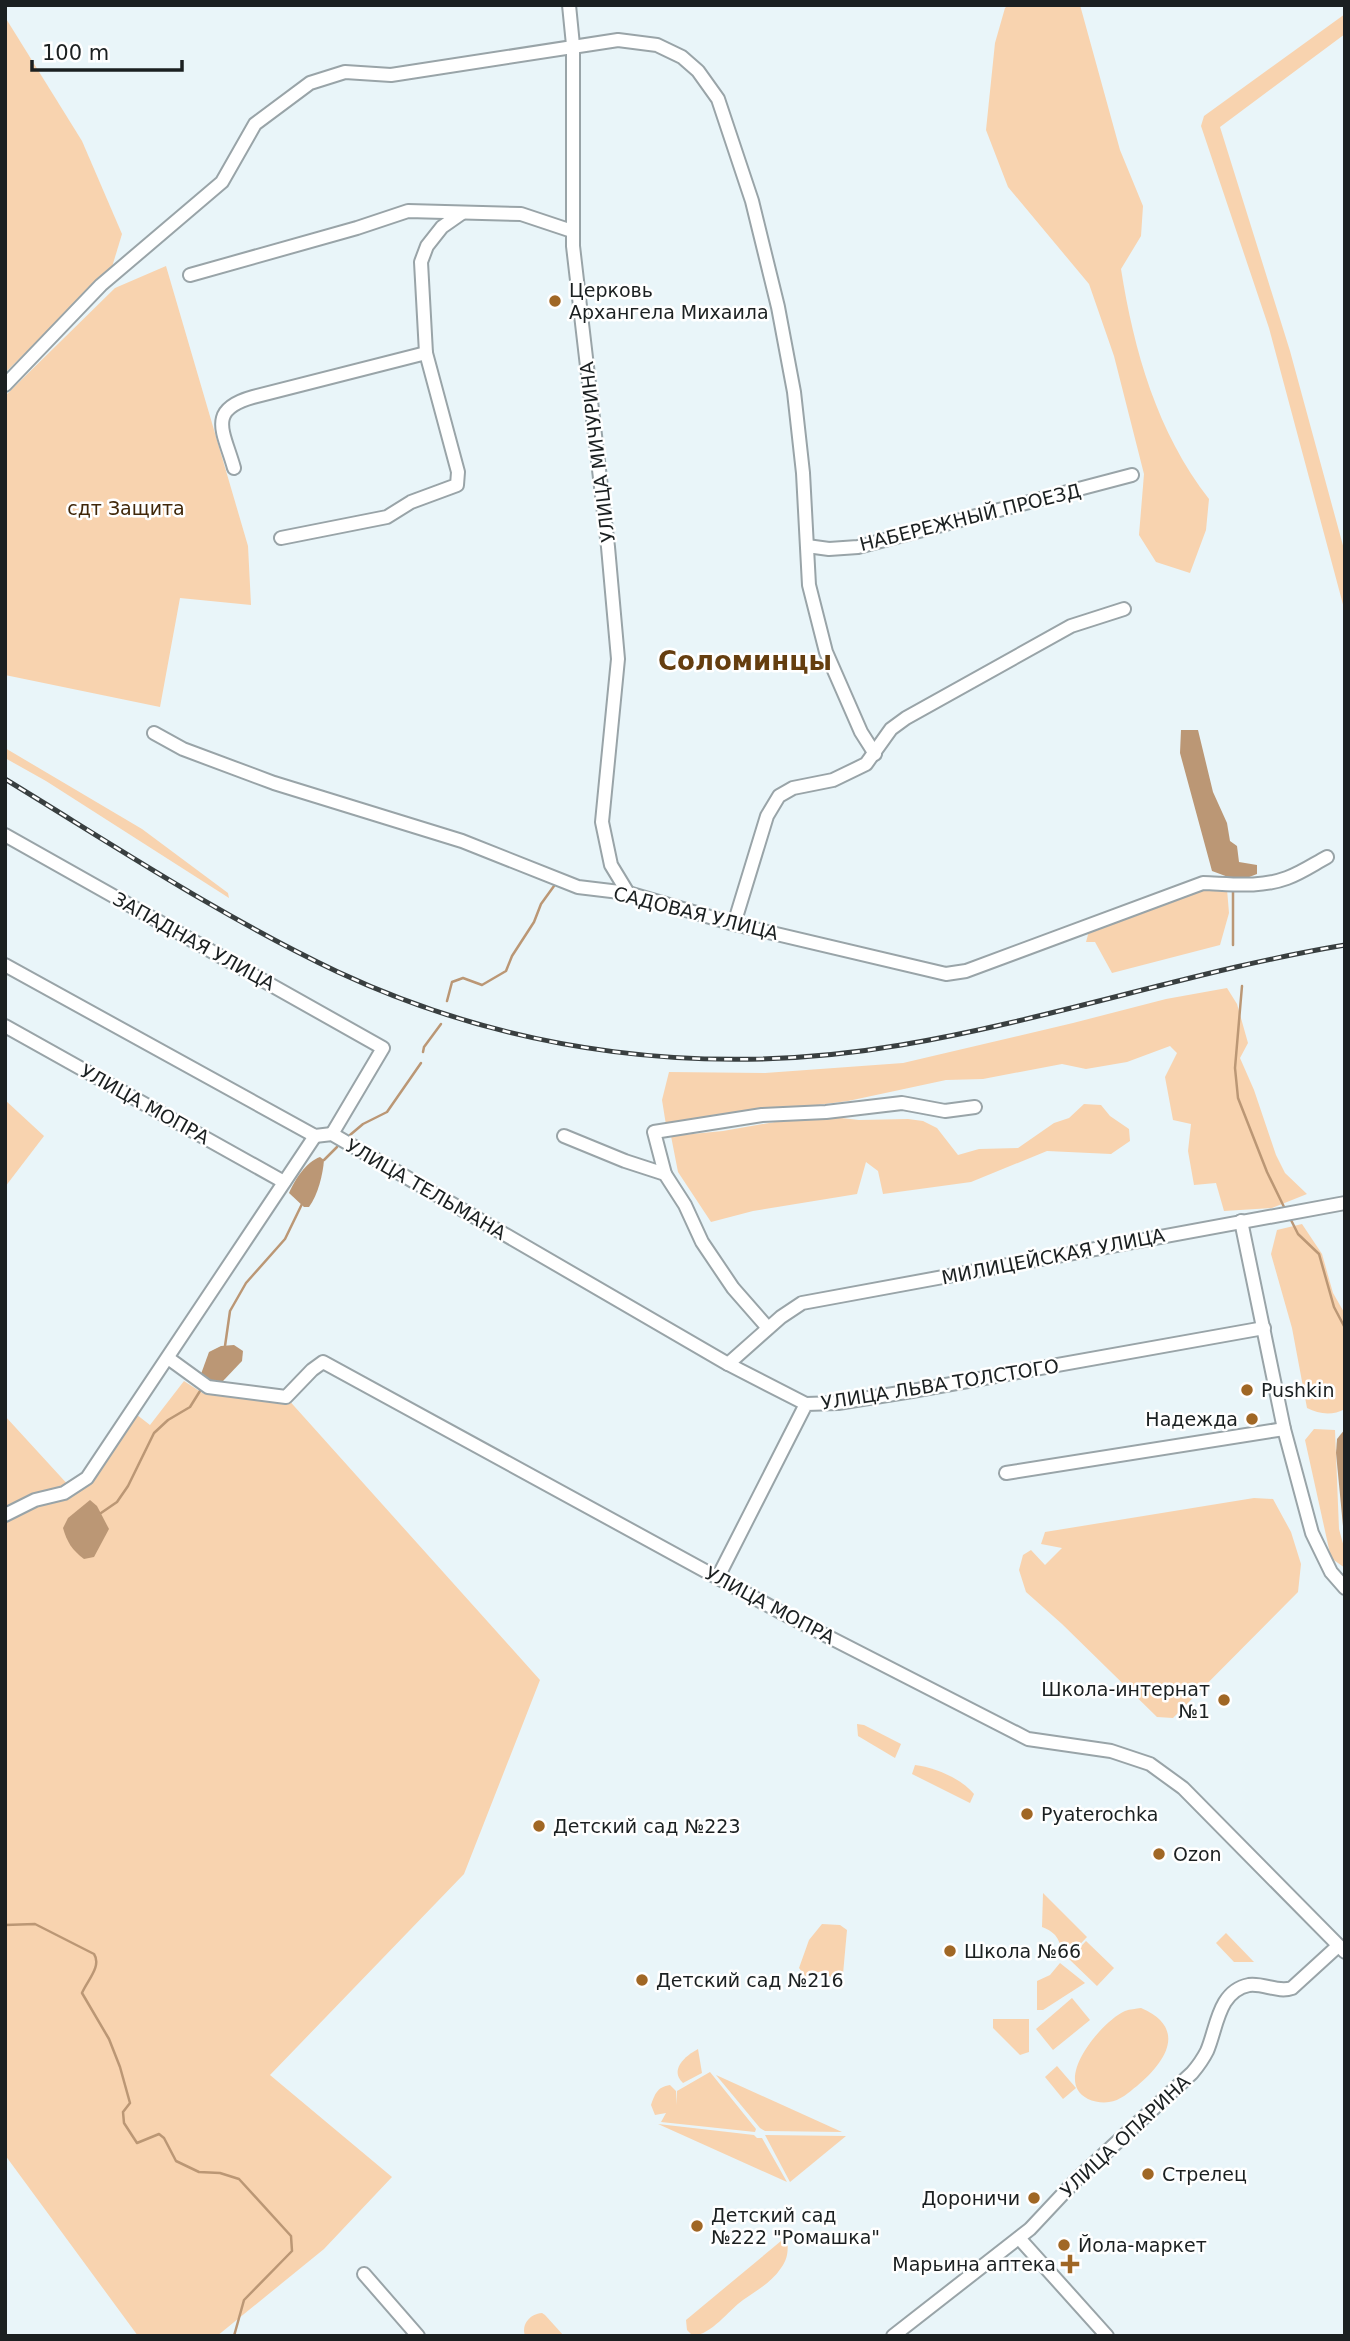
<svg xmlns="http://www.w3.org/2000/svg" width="1350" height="2341" viewBox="0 0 1350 2341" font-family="'DejaVu Sans',sans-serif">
  <rect width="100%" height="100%" fill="#e9f5f9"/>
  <g fill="#f8d3af">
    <path d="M 1008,5 L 1080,5 L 1120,150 L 1143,206 L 1141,236 L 1121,269 C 1134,351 1157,432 1209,499 L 1206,530 L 1190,573 L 1156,562 L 1139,535 L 1144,474 L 1114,356 L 1089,284 L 1008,187 L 986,130 L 995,43 L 1005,8 Z"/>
    <path d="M 1345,14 L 1345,34 L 1220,127 L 1290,351 L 1345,553 L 1345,612 L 1269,328 L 1201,126 L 1204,116 Z"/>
    <path d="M 5,17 L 82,141 L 122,234 L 112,267 L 5,373 Z"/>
    <path d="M 166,266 L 248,546 L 251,605 L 180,598 L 160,707 L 5,675 L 5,396 L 115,288 Z"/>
    <path d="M 5,748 L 142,829 L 228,893 L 229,898 L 46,781 L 5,758 Z"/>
    <path d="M 1202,889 L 1227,889 L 1229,913 L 1220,945 L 1112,973 L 1095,942 L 1086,942 L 1089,931 Z"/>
    <path d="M 1227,988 L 1237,1004 L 1248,1043 L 1240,1058 L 1254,1090 L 1276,1155 L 1285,1173 L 1307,1194 L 1272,1208 L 1224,1211 L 1216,1183 L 1194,1185 L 1188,1151 L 1191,1124 L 1173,1120 L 1165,1077 L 1177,1053 L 1170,1046 L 1127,1062 L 1086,1069 L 1062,1064 L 983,1079 L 946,1080 L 848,1101 L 666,1125 L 662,1100 L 669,1072 L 765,1073 L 903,1063 L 1073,1023 L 1166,999 Z"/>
    <path d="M 5,1100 L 44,1136 L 5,1187 Z"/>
    <path d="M 1084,1104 L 1101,1105 L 1110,1116 L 1129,1129 L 1130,1141 L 1111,1154 L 1047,1151 L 971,1182 L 883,1194 L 878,1171 L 866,1162 L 857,1194 L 753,1211 L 711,1222 L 678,1172 L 671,1136 L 723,1131 L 815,1115 L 859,1120 L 908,1119 L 923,1121 L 937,1128 L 958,1155 L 979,1149 L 1018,1148 L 1054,1123 L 1069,1118 Z"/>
    <path d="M 1302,1224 L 1322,1254 L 1333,1293 L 1345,1314 L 1345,1409 C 1332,1416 1319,1414 1307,1408 L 1292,1328 L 1271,1254 L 1277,1230 Z"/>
    <path d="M 184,1381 L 204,1394 L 286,1397 L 540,1680 L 464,1874 L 270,2075 L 392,2177 L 324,2249 L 217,2336 L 138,2336 L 5,2155 L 5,1416 L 71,1488 L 132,1411 L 150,1425 Z"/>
    <path d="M 1314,1429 L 1335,1430 L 1339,1529 L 1345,1551 L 1345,1568 L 1331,1558 L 1305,1440 Z"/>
    <path d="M 1254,1498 L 1273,1499 L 1291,1532 L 1301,1564 L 1298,1592 L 1173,1718 L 1157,1717 L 1062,1624 L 1026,1592 L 1019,1570 L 1023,1555 L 1031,1550 L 1045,1565 L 1062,1548 L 1041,1544 L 1045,1532 Z"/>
    <path d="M 857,1724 L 864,1725 L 901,1744 L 895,1758 L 858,1736 Z"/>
    <path d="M 915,1765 C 934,1767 962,1779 974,1794 L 970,1803 L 912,1774 Z"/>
    <path d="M 1043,1893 L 1087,1937 L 1067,1958 C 1057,1945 1063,1935 1042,1927 Z"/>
    <path d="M 822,1924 L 840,1925 L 847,1930 L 842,1985 L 831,1977 L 819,1972 L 807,1978 L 799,1968 L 809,1940 Z"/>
    <path d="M 1226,1933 L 1254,1962 L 1234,1962 L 1216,1943 Z"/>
    <path d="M 1086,1941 L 1114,1968 L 1097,1986 L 1069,1959 Z"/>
    <path d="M 1060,1963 L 1085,1983 L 1043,2010 L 1037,2010 L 1037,1981 L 1050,1975 Z"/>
    <path d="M 1072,1998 L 1090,2020 L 1053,2050 L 1036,2029 Z"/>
    <path d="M 1141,2008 C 1188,2028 1166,2062 1137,2086 C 1129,2092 1120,2101 1109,2102 C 1103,2103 1094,2102 1088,2099 C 1051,2081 1102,2021 1125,2011 C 1130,2009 1136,2009 1141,2008 Z"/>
    <path d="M 993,2019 L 1029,2019 L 1029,2052 L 1020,2055 L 993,2028 Z"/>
    <path d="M 698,2049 L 702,2073 L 683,2083 C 669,2070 685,2056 698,2049 Z"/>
    <path d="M 1057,2066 L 1076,2088 L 1063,2099 L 1045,2077 Z"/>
    <path d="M 710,2072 L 756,2129 L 755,2132 L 661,2122 L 666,2113 L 655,2115 L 651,2105 C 655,2094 657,2087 670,2085 L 676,2091 L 676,2105 L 677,2091 Z"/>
    <path d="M 716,2075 L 842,2132 L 765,2131 L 760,2128 Z"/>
    <path d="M 658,2124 L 754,2135 L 757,2138 L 762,2138 L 787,2182 Z"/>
    <path d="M 765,2135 L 846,2136 L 790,2182 Z"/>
    <path d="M 787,2236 C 788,2249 789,2257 781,2268 C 771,2283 757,2290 743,2300 C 728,2311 712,2334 693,2336 L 687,2330 L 686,2320 Z"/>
    <path d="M 542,2313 L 545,2315 L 564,2336 L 525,2336 C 521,2324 530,2314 542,2313 Z"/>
  </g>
  <g fill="#bb9775">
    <path d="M 1181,730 L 1198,730 L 1213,792 L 1227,823 L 1230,841 L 1237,846 L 1239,862 L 1257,865 L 1257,874 L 1239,881 L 1212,871 L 1180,753 Z"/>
    <path d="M 320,1157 L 324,1160 C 323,1174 318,1195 309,1207 L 304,1207 L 289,1193 C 295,1179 306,1162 320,1157 Z"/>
    <path d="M 234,1345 L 243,1351 L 242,1361 L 223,1381 L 212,1382 L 201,1374 L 209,1352 L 221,1346 Z"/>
    <path d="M 1345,1429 L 1345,1547 L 1336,1453 L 1337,1439 Z"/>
    <path d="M 90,1500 L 97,1506 L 109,1529 L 94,1557 L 84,1559 C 72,1550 67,1542 63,1528 L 68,1518 Z"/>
  </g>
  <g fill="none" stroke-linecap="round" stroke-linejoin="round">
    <g stroke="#bb9775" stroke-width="2.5">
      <path d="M 1233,945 L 1233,890"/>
      <path d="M 1242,986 L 1235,1068 L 1238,1098 L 1267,1172 L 1285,1209"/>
      <path d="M 447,1001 L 452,982 L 463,978 L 482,985 L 506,971 L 512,956 L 534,922 L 541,904 L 554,886"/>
      <path d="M 423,1052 L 424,1047 L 441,1024"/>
      <path d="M 350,1135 L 363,1124 L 387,1112 L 421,1063"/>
      <path d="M 324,1160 L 337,1147"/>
      <path d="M 1290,1218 L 1298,1234 L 1319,1254 L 1334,1307 L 1345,1328"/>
      <path d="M 225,1346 L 230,1311 L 246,1283 L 285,1239 L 302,1204"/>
      <path d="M 101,1513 L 117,1502 L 128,1486 L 154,1433 L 168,1420 L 190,1407 L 200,1391"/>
      <path d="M 5,1925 L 35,1924 L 94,1954 C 102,1966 87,1981 82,1993 L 109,2039 L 120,2067 L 130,2103 L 123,2112 L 124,2123 L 137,2143 L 159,2134 L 164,2138 L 176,2161 L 199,2172 L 220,2173 L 239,2179 L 291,2236 L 292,2251 L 244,2300 L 234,2336"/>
    </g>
    <g stroke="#99a4a8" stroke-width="16">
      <g id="street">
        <path d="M 569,5 L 573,45 L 573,246 L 608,547 L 618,659 L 602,822 L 611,865 L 628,893"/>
        <path d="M 190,275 L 357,228 L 408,211 L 521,214 L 572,231"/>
        <path d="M 5,385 L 101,285 L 222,182 L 255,124 L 310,83 L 345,72 L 391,75 L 618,40 L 657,45 L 682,57 L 698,71 L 718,99 L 752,201 L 778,307 L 794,392 L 803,473 L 809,585 L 826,652 L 861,732 L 875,754"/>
        <path d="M 234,468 C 224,432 206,410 253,397 L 426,353"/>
        <path d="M 281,538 L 387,517 L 411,502 L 457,485 L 458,472 L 426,353 L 421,262 L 427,246 L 442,227 L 462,213"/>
        <path d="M 807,546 L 829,549 L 858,547 L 1132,475"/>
        <path d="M 154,733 L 183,749 L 274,783 L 462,841 L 578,887 L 628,893 L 734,924 L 946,974 L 966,971 L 1203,883 C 1232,884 1260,888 1287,878 C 1301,873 1314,864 1327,857"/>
        <path d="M 5,835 L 383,1048 L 332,1134"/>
        <path d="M 734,924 L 767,816 L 779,796 L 793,788 L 833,780 L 866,764 L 891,729 L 906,718 L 1071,626 L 1124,609"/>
        <path d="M 5,965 L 315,1136 L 332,1134 L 728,1364 L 806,1404"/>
        <path d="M 5,1026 L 284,1182"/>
        <path d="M 564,1136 L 625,1161 L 665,1174 L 685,1205 L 702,1242 L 733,1288 L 768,1328"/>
        <path d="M 665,1174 L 654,1132 L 762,1115 L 826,1112 L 902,1103 L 945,1111 L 975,1107"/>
        <path d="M 1241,1221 L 1284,1429 L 1312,1533 L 1331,1572 L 1345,1588"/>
        <path d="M 168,1358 L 208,1387 L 286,1397 L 312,1370 L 323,1362 L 784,1614 L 1028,1739 L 1111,1751 L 1150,1764 L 1183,1788 L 1345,1952"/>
        <path d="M 728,1364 L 781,1317 L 802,1303 L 1345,1203"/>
        <path d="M 1006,1473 L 1284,1429"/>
        <path d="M 5,1515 L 35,1500 L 64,1493 L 87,1478 L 315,1136"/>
        <path d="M 718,1577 L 806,1404 L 838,1403 L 912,1391 L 1264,1328"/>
        <path d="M 1019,2238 L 1107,2336"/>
        <path d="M 364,2274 L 418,2336"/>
        <path d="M 893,2336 L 1030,2229 L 1075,2181 L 1192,2073 C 1198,2066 1203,2059 1207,2051 C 1217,2028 1218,1991 1249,1985 C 1264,1983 1278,1993 1292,1988 L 1338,1946"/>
      </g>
    </g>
    <use href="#street" stroke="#fff" stroke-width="12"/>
    <g stroke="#393f40" stroke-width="5">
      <path id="rail" d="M 5,779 C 115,846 222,917 338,972 C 514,1054 709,1078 901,1045 C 1050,1020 1195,970 1345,945"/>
    </g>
    <use href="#rail" stroke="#fff" stroke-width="2.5" stroke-dasharray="8" stroke-linecap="butt"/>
  </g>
  <g fill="#a06725" stroke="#fff" stroke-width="2.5">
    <circle cx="555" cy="301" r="7"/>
    <circle cx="1247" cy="1390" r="7"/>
    <circle cx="1252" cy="1419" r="7"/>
    <circle cx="1224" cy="1700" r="7"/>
    <circle cx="1027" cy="1814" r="7"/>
    <circle cx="539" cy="1826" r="7"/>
    <circle cx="1159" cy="1854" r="7"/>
    <circle cx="950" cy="1951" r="7"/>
    <circle cx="642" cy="1980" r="7"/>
    <circle cx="1148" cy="2174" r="7"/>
    <circle cx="1034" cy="2198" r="7"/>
    <circle cx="697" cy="2226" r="7"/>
    <circle cx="1064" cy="2245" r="7"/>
    <path d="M1066.5 2253.5h7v7h7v7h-7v7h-7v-7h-7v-7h7z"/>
  </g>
  <g text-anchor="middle" stroke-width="5" stroke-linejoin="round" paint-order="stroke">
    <g font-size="19" fill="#1b2021" stroke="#fff" text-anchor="start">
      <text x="569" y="297">Церковь<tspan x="569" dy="22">Архангела Михаила</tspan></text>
      <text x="1261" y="1397">Pushkin</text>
      <text x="1238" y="1426" text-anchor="end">Надежда</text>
      <text x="1210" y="1696" text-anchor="end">Школа-интернат<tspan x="1210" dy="22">№1</tspan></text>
      <text x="1041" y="1821">Pyaterochka</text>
      <text x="553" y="1833">Детский сад №223</text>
      <text x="1173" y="1861">Ozon</text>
      <text x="964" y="1958">Школа №66</text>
      <text x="656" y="1987">Детский сад №216</text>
      <text x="1162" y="2181">Стрелец</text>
      <text x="1020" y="2205" text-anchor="end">Дороничи</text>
      <text x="711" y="2222">Детский сад<tspan x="711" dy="22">№222 "Ромашка"</tspan></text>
      <text x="1078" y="2252">Йола-маркет</text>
      <text x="1056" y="2271" text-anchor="end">Марьина аптека</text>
    </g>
    <g font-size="19" fill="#1b2021" stroke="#fff">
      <text transform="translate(597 452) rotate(-97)" y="7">УЛИЦА МИЧУРИНА</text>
      <text transform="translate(970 517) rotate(-14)" y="7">НАБЕРЕЖНЫЙ ПРОЕЗД</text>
      <text transform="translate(696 913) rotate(14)" y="7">САДОВАЯ УЛИЦА</text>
      <text transform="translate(194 941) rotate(29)" y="7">ЗАПАДНАЯ УЛИЦА</text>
      <text transform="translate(145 1104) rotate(29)" y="7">УЛИЦА МОПРА</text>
      <text transform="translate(426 1189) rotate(30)" y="7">УЛИЦА ТЕЛЬМАНА</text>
      <text transform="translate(1053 1256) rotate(-11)" y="7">МИЛИЦЕЙСКАЯ УЛИЦА</text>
      <text transform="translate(940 1384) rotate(-9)" y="7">УЛИЦА ЛЬВА ТОЛСТОГО</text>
      <text transform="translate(770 1605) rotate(28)" y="7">УЛИЦА МОПРА</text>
      <text transform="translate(1125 2136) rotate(-43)" y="7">УЛИЦА ОПАРИНА</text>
    </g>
    <g font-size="19" fill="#402709" stroke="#fff">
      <text x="126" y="515">сдт Защита</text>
    </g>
    <g font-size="26" font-weight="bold" fill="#653e0f" stroke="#fff">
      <text x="745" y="670">Соломинцы</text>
    </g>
  </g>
  <rect width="1350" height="2341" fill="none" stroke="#1b2021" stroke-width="14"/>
  <path d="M32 60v10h150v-10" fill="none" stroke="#1b2021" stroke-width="3.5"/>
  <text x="42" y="60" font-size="21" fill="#1b2021" stroke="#ffffff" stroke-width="5" paint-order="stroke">100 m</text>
</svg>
